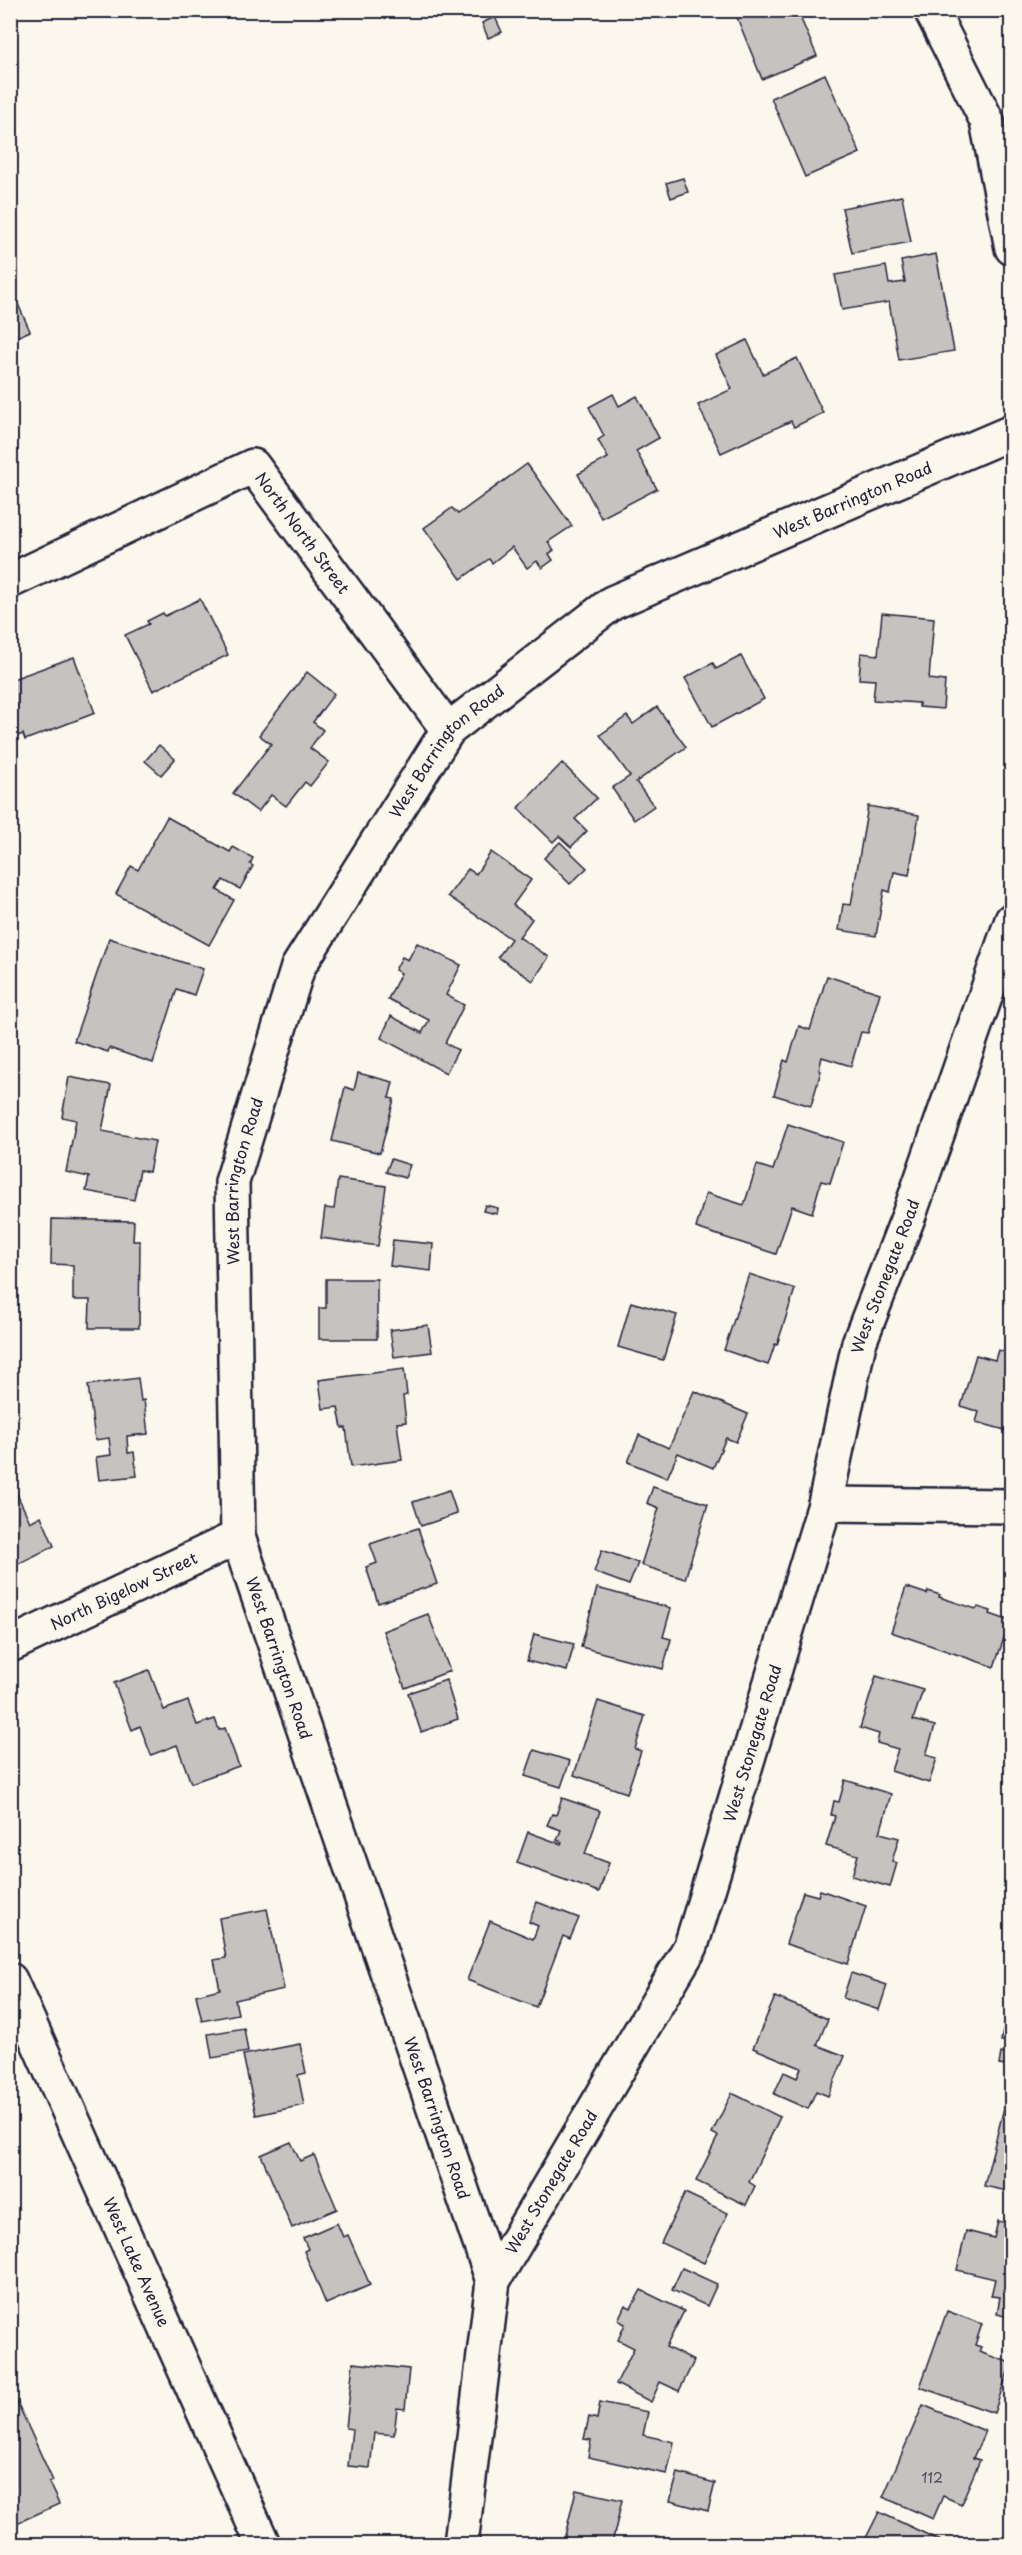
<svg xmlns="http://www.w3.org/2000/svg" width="1022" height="2555" viewBox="0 0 1022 2555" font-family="'Playpen Sans',sans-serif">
  <rect width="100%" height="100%" fill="#fbf7ec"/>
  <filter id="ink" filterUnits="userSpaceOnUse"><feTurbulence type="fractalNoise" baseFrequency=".0167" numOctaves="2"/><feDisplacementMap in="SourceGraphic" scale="12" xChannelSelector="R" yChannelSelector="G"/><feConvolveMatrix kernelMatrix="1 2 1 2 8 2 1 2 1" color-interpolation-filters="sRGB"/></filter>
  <g filter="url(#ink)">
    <g fill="#c6c2c0" stroke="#22223b" stroke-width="1.5">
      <path d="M 734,10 L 797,10 L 817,56 L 762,79 Z"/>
      <path d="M 495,17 L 502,32 L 488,38 L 482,23 Z"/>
      <path d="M 825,74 L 860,153 L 805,177 L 771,98 Z"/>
      <path d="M 683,178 L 688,192 L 671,198 L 666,183 Z"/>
      <path d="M 902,196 L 911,242 L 852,253 L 842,208 Z"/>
      <path d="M 936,254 L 954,351 L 899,360 L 889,302 L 842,310 L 835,275 L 886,266 L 889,284 L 905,282 L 901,261 Z"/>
      <path d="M 10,286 L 30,331 L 10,340 Z"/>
      <path d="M 747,340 L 763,374 L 797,358 L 823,413 L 794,427 L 791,421 L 721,453 L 698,405 L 732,389 L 716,355 Z"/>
      <path d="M 613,394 L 619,406 L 637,396 L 659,438 L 636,451 L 657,489 L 601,518 L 578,474 L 608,458 L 598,440 L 604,436 L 589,407 Z"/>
      <path d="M 527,464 L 572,526 L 548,542 L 554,550 L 549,554 L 553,560 L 542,568 L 537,561 L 527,568 L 512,547 L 492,563 L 489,559 L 461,579 L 424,528 L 452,508 L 458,514 Z"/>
      <path d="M 200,599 L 228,655 L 153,691 L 125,635 L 149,624 L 147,621 L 163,613 L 165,616 Z"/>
      <path d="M 882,613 L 934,618 L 929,679 L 945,681 L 943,709 L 919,707 L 919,703 L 873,700 L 875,680 L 859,679 L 861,653 L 878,655 Z"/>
      <path d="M 741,656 L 764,699 L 712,727 L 685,678 L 713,663 L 716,669 Z"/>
      <path d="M 74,657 L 95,713 L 25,740 L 23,734 L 10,739 L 10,680 Z"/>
      <path d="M 307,672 L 334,694 L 313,722 L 323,730 L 310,748 L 329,762 L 310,786 L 305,782 L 286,806 L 271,795 L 258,812 L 233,793 L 271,744 L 259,735 Z"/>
      <path d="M 657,707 L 686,747 L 636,782 L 654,806 L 634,820 L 612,788 L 630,776 L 600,735 L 627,716 L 633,724 Z"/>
      <path d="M 159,745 L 175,759 L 161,775 L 145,761 Z"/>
      <path d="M 562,763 L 597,798 L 575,819 L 587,831 L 571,847 L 559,836 L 553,842 L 518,808 Z"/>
      <path d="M 868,806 L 919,815 L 909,875 L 894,872 L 890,892 L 884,890 L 876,936 L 839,930 L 843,904 L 851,905 Z"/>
      <path d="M 167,817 L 230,852 L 233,847 L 253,858 L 250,864 L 253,866 L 240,889 L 223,880 L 217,890 L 234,900 L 209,945 L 116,894 L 131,866 L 138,870 Z"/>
      <path d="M 560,842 L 587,868 L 570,884 L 544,858 Z"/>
      <path d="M 491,852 L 531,880 L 513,905 L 532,919 L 519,937 L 549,957 L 533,981 L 498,957 L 511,939 L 448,896 L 468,869 L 476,874 Z"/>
      <path d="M 109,938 L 203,969 L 194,995 L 177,989 L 153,1063 L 109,1048 L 108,1052 L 74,1041 Z"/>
      <path d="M 417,943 L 461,965 L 446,995 L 464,1005 L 445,1043 L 458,1050 L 446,1073 L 381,1038 L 391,1016 L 422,1033 L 429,1020 L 388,999 L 401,973 L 395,970 L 402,957 L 408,960 Z"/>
      <path d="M 827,976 L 880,993 L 868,1033 L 861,1032 L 851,1066 L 822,1057 L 819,1070 L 821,1071 L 811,1106 L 774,1095 L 784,1060 L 788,1062 L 799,1026 L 810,1030 Z"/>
      <path d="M 358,1073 L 393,1082 L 389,1098 L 394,1099 L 380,1153 L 332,1141 L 345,1087 L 354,1090 Z"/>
      <path d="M 69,1077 L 111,1085 L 102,1131 L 155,1141 L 149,1172 L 140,1170 L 134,1200 L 86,1191 L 89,1177 L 66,1172 L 76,1120 L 62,1117 Z"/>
      <path d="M 788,1124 L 843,1142 L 830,1183 L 821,1181 L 812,1213 L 792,1206 L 776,1254 L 696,1228 L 706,1193 L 744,1205 L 757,1165 L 773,1170 Z"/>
      <path d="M 391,1159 L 410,1165 L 405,1178 L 386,1172 Z"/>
      <path d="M 338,1179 L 386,1186 L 378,1246 L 321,1238 L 325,1208 L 334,1209 Z"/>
      <path d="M 485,1205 L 498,1208 L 497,1214 L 483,1211 Z"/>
      <path d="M 52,1219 L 134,1221 L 133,1241 L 140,1241 L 139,1328 L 89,1328 L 90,1300 L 73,1300 L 73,1265 L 51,1264 Z"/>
      <path d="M 393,1240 L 433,1244 L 431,1271 L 390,1266 Z"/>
      <path d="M 749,1274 L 795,1289 L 777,1345 L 775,1344 L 768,1365 L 724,1350 Z"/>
      <path d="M 326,1279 L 377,1279 L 377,1339 L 319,1339 L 319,1308 L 326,1308 Z"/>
      <path d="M 631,1302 L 677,1315 L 663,1360 L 618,1347 Z"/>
      <path d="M 428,1325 L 432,1352 L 394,1357 L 390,1330 Z"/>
      <path d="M 998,1350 L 1012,1354 L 1012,1432 L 976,1422 L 979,1412 L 961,1406 L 976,1355 L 995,1360 Z"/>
      <path d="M 404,1369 L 407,1395 L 403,1396 L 406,1422 L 397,1423 L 402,1460 L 351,1467 L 346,1428 L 342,1428 L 338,1407 L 323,1409 L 319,1380 Z"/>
      <path d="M 138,1378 L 141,1401 L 144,1400 L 148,1434 L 127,1436 L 128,1453 L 134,1452 L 137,1476 L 99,1480 L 96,1457 L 111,1455 L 109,1438 L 95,1440 L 88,1385 Z"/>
      <path d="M 694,1391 L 748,1414 L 736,1442 L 726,1438 L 713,1468 L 678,1453 L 667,1478 L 628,1462 L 639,1435 L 669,1448 Z"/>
      <path d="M 653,1487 L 708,1504 L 685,1579 L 641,1565 L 659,1508 L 647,1503 Z"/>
      <path d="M 449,1490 L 457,1514 L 421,1526 L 413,1502 Z"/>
      <path d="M 16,1492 L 30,1522 L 41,1516 L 54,1546 L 18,1564 L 10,1548 L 10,1495 Z"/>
      <path d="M 418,1528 L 437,1584 L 378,1603 L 366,1567 L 377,1563 L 370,1544 Z"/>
      <path d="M 602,1550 L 638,1563 L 629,1585 L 594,1572 Z"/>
      <path d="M 906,1587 L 927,1594 L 928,1591 L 940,1595 L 939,1597 L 976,1609 L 978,1607 L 991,1611 L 990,1614 L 1010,1621 L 994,1667 L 891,1632 Z"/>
      <path d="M 597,1588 L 671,1608 L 663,1637 L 671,1639 L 663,1669 L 581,1647 Z"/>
      <path d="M 428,1614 L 450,1671 L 405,1688 L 383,1631 Z"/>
      <path d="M 534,1634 L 574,1644 L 567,1671 L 527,1661 Z"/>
      <path d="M 149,1670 L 164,1710 L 188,1701 L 197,1725 L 215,1719 L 219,1730 L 225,1728 L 239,1766 L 191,1783 L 177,1745 L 151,1755 L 140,1726 L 132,1730 L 114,1683 Z"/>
      <path d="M 876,1676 L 923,1690 L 913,1720 L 935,1726 L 926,1755 L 937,1758 L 929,1783 L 891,1771 L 898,1749 L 877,1743 L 879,1734 L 860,1728 Z"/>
      <path d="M 446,1680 L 458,1719 L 421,1732 L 408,1693 Z"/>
      <path d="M 598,1701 L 645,1716 L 635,1749 L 641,1751 L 627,1793 L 574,1775 Z"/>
      <path d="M 534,1750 L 570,1761 L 561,1787 L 525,1776 Z"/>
      <path d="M 845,1780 L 891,1794 L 880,1833 L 899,1838 L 892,1861 L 897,1863 L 890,1887 L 852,1876 L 858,1855 L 826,1846 L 835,1816 L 831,1815 L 834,1801 L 839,1802 Z"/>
      <path d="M 562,1798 L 600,1811 L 585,1854 L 609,1863 L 599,1892 L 517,1863 L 528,1832 L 561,1844 L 562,1842 L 557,1840 L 561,1830 L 547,1825 L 552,1814 L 556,1815 Z"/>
      <path d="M 820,1890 L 866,1906 L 848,1964 L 786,1944 L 803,1892 L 818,1896 Z"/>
      <path d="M 537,1902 L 579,1918 L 570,1939 L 563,1936 L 536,2007 L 467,1980 L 490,1921 L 533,1939 L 538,1926 L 529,1922 Z"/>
      <path d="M 267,1909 L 284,1989 L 235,2000 L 238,2014 L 202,2021 L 196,1995 L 220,1989 L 214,1960 L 226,1958 L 219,1918 Z"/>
      <path d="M 851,1973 L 887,1985 L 879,2010 L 843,1998 Z"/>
      <path d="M 775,1997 L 828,2019 L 817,2045 L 845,2056 L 828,2096 L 816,2091 L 808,2109 L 774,2094 L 784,2072 L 797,2078 L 801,2068 L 753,2048 Z"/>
      <path d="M 1012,2015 L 1012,2067 L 999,2065 L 1001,2053 L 1004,2054 L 1007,2042 L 1001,2041 L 1005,2020 L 1010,2021 Z"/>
      <path d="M 244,2028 L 248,2052 L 212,2058 L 208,2034 Z"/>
      <path d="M 300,2044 L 306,2073 L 298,2075 L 304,2105 L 256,2115 L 243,2055 Z"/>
      <path d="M 732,2093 L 780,2117 L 749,2182 L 755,2186 L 746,2205 L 696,2181 L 718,2136 L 712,2133 Z"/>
      <path d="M 1005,2104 L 1012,2106 L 1012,2192 L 984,2186 Z"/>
      <path d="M 291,2142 L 300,2161 L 314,2155 L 337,2209 L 292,2228 L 261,2155 Z"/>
      <path d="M 685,2193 L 728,2213 L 704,2263 L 661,2243 Z"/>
      <path d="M 998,2221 L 1012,2224 L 1012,2318 L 997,2314 L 1000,2297 L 991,2296 L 995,2279 L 957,2270 L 966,2231 L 994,2238 Z"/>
      <path d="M 337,2223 L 343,2237 L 348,2235 L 370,2285 L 326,2304 L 304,2251 L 308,2249 L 303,2238 Z"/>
      <path d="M 682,2268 L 717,2284 L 707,2306 L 672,2290 Z"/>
      <path d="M 641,2290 L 684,2311 L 666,2347 L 694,2361 L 679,2391 L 660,2382 L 651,2402 L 616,2384 L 634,2348 L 618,2340 L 625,2324 L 618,2320 L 625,2305 L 631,2308 Z"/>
      <path d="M 947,2311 L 982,2324 L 975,2345 L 981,2347 L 979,2352 L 1011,2363 L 994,2413 L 920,2387 Z"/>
      <path d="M 353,2363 L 409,2369 L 405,2409 L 397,2408 L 394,2435 L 374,2433 L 370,2468 L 348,2466 L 352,2429 L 346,2428 Z"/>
      <path d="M 10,2391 L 12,2391 L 53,2481 L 49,2483 L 59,2504 L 15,2524 L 10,2515 Z"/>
      <path d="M 600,2402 L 648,2412 L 643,2435 L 674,2442 L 667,2474 L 588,2457 L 591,2440 L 584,2439 L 589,2417 L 597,2419 Z"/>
      <path d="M 923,2405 L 985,2431 L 973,2458 L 980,2460 L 961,2504 L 943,2496 L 933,2519 L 883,2497 Z"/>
      <path d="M 678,2473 L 715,2483 L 708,2511 L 670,2501 Z"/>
      <path d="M 576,2490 L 622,2500 L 612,2544 L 563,2544 Z"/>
      <path d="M 879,2512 L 941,2541 L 940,2544 L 863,2544 Z"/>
    </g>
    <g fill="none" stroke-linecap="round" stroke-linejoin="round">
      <g stroke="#22223b" stroke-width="38">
        <g id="minor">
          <path d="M 931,10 L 987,121 L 1012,248"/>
          <path id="s1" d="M 10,581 L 253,466 L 448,730"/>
          <path d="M 825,1504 L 1012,1506"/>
          <path id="s2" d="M 10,1645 L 238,1537"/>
          <path id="s3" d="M 10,1980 L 263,2544"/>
          <path id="s4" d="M 493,2281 L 238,1537 L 232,1182 L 298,967 L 448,730 L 612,603 L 1012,432"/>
          <path id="s5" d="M 461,2544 L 493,2281 L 691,1946 L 825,1504 L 859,1343 L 909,1215 L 1012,920"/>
        </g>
      </g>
      <use href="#minor" stroke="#fbf7ec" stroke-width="33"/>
    </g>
  </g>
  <g text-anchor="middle" stroke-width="4.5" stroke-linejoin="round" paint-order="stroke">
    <g font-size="14" fill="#4b4a5c">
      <text x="932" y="2483">112</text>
    </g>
    <g font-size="16" fill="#22223b" stroke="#fbf7ec">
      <text dy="6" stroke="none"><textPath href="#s4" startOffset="2116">West Barrington Road</textPath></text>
      <text dy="6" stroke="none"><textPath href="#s1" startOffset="352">North North Street</textPath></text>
      <text dy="6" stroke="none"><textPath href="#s4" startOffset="1630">West Barrington Road</textPath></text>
      <text dy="6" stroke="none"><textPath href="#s4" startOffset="1144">West Barrington Road</textPath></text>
      <text dy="6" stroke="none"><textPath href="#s5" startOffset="1352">West Stonegate Road</textPath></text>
      <text dy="6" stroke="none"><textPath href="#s2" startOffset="126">North Bigelow Street</textPath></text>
      <text transform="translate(279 1658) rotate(71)" y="6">West Barrington Road</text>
      <text dy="6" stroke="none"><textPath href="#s5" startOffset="866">West Stonegate Road</textPath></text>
      <text transform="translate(437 2118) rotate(71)" y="6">West Barrington Road</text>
      <text dy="6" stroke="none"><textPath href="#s5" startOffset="380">West Stonegate Road</textPath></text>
      <text dy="6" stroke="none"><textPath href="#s3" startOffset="309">West Lake Avenue</textPath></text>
    </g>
  </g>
  <rect width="1022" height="2555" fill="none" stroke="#fbf7ec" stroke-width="36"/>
  <rect x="18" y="18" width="986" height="2519" fill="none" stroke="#22223b" stroke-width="2" filter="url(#ink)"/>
</svg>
